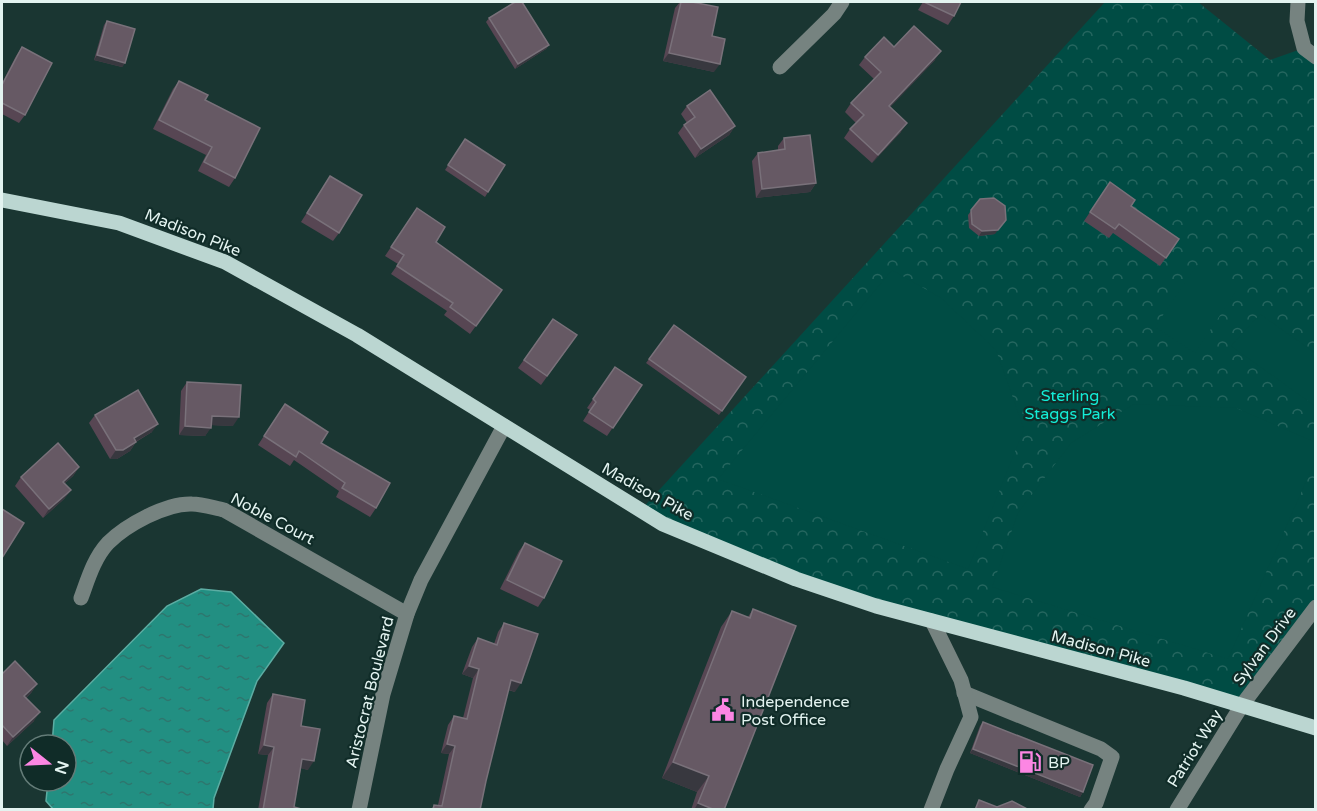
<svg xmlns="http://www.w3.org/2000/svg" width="1317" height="811" viewBox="0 0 1317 811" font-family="'Varela Round',sans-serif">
  <defs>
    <pattern id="park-crowns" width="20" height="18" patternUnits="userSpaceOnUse" patternTransform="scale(1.5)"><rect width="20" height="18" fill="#004c44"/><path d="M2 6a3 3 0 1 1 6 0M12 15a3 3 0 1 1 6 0" fill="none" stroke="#25665f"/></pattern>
    <pattern id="water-ripples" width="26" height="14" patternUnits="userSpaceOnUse" patternTransform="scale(1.5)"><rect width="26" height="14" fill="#228f82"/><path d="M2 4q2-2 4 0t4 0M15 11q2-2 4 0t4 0" fill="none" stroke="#2e766e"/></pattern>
  </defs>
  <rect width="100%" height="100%" fill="#1a3632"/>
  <path fill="url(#park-crowns)" d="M 1105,2 L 1198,2 L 1270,60 L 1304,48 L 1315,57 L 1315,607 L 1242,705 L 876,606 L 640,511 Z"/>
  <g fill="#004c44">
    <path d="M 1197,265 L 1236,291 L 1195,353 L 1155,327 Z"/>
    <path d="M 892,270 L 941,298 L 996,350 L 1024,429 L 968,569 L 718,479 Z"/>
    <path d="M 1260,314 L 1315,353 L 1315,406 L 1231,346 Z"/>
    <path d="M 1134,404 L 1236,408 L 1315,442 L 1315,461 L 1228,659 L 992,587 L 1018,513 L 1071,443 Z"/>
  </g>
  <path fill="url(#water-ripples)" stroke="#5cada3" stroke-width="1.5" d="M 201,589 L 231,592 L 284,643 L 257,681 L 214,798 L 213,809 L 53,809 L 46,801 L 48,781 L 66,781 L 66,745 L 52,745 L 54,720 L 167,606 Z"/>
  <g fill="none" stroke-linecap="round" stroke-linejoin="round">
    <g stroke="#768380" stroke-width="15">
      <path d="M 1298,2 L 1297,21 L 1304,48 L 1316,57"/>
      <path d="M 780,67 L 834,14 L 842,2"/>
      <path d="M 81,598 C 88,579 94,558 108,543 C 126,525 166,503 192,504 C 202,504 214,508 224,510 L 407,614"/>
      <path d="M 964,693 L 1101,749 L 1112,757 L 1096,803 L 1091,810"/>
      <path d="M 359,810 L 383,694 L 407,614 L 421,580 L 504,426"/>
      <path d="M 931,810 L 947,769 L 971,717 L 961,680 L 932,621"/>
      <path d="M 1177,810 L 1242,705 L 1316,607"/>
    </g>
    <path stroke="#bbd6d1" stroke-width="15" d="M 2,200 L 119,223 L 225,262 L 357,335 L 663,524 L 796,579 L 876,606 L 1184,688 L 1316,728"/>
  </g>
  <g fill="#574653">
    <path d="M 680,2 L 692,2 L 712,36 L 714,72 L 663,61 L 675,8 Z"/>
    <path d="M 923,2 L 961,2 L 954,16 L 948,25 L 918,10 Z"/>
    <path d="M 489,18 L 549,45 L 546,49 L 515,69 L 486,22 Z"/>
    <path d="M 107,21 L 125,63 L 122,67 L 94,60 L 104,25 Z"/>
    <path d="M 22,47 L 25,115 L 19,123 L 2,114 L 2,83 L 16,56 Z"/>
    <path d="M 894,47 L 935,60 L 890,107 L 901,132 L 872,163 L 844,138 L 850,129 L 856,123 L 845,112 L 851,103 L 874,79 L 859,65 L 865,57 Z"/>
    <path d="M 179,81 L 205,100 L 235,178 L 229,187 L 198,171 L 206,155 L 153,129 L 173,89 Z"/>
    <path d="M 687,106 L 735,126 L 729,135 L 695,158 L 678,133 L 684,125 L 687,123 L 681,114 Z"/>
    <path d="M 784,138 L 816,183 L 810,192 L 756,198 L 752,161 L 758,153 L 778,150 L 778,146 Z"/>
    <path d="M 465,139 L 505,165 L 485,197 L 445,170 Z"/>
    <path d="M 330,176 L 339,233 L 333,241 L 301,222 Z"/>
    <path d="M 1110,182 L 1131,206 L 1179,239 L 1160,266 L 1113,233 L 1109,238 L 1084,221 Z"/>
    <path d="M 980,199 L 995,234 L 979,236 L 969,228 L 968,215 Z"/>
    <path d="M 417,208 L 436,242 L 502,290 L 470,334 L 444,315 L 447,311 L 391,274 L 398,264 L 385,256 Z"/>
    <path d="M 553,319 L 577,335 L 541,385 L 518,368 Z"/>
    <path d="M 674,325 L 746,377 L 719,415 L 646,363 Z"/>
    <path d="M 615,367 L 642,385 L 607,436 L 583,421 L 590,410 L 587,408 Z"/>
    <path d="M 187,382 L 233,426 L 212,425 L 205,436 L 179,435 L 181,391 Z"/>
    <path d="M 285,404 L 321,443 L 376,508 L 370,517 L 336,497 L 339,491 L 294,460 L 290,466 L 258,445 Z"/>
    <path d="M 95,415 L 152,432 L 136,442 L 130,451 L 117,459 L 110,459 L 89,423 Z"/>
    <path d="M 79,467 L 73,476 L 64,484 L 71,490 L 64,499 L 43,518 L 15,486 L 21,477 Z"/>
    <path d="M 525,543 L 544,598 L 538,607 L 500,589 L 519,551 Z"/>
    <path d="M 753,609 L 724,810 L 691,810 L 697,792 L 662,778 L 721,627 L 732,611 L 748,617 Z"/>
    <path d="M 504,623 L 515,692 L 508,690 L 486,781 L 480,810 L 431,810 L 434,805 L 438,805 L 449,754 L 441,753 L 448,725 L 454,716 L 463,718 L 473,678 L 462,674 L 472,647 L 478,638 L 494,644 L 498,632 Z"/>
    <path d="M 2,674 L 37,684 L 31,693 L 26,698 L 34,721 L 7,746 L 2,740 Z"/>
    <path d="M 273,694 L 301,726 L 308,770 L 301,768 L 294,807 L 305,810 L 258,810 L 268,755 L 258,754 L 267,703 Z"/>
    <path d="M 983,722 L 1083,792 L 1080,797 L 970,753 L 980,726 Z"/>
  </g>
  <g fill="#38383f">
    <path d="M 549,45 L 546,49 L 515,69 L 518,64 Z"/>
    <path d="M 941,51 L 935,60 L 883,115 L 889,106 Z"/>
    <path d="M 669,53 L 720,64 L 714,72 L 663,61 Z"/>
    <path d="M 97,55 L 125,63 L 122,67 L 94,60 Z"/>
    <path d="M 907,123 L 901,132 L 872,163 L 878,155 Z"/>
    <path d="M 735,126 L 729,135 L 695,158 L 701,149 Z"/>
    <path d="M 816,183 L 810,192 L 756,198 L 762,189 Z"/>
    <path d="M 1006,220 L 995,234 L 979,236 L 982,231 Z"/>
    <path d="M 212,416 L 239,417 L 233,426 L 206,425 Z"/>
    <path d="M 158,424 L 152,432 L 128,446 L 134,438 Z"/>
    <path d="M 185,426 L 211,428 L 205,436 L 179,435 Z"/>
    <path d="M 136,442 L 130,451 L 117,459 L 110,459 L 116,450 Z"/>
    <path d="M 79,467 L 73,476 L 57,490 L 63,482 Z"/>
    <path d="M 71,490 L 64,499 L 43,518 L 49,509 Z"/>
    <path d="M 469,666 L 479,669 L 473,678 L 462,674 Z"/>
    <path d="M 511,680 L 521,683 L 515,692 L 505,688 Z"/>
    <path d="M 37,684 L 31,693 L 18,705 L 24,696 Z"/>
    <path d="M 40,712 L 34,721 L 7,746 L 13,737 Z"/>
    <path d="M 447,744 L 455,746 L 449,754 L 441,753 Z"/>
    <path d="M 264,745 L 274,747 L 268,755 L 258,754 Z"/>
    <path d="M 973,749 L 1083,792 L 1080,797 L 970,753 Z"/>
    <path d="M 302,759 L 314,761 L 308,770 L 296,767 Z"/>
    <path d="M 673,762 L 709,776 L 697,792 L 662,778 Z"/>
    <path d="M 698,803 L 715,810 L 694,810 Z"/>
  </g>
  <g fill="#665964" stroke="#79717a" stroke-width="1.5">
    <path d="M 515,2 L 522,2 L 549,45 L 518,64 L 489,18 Z"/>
    <path d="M 681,2 L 692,2 L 718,7 L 712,36 L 725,39 L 720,64 L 669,53 Z"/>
    <path d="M 924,2 L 961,2 L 954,16 Z"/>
    <path d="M 107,21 L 135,29 L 125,63 L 97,55 Z"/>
    <path d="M 914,26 L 941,51 L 889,106 L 907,123 L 878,155 L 850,129 L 864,115 L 851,103 L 881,72 L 865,57 L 884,37 L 894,47 Z"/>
    <path d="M 22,47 L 52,63 L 25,115 L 2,103 L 2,85 Z"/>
    <path d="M 179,81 L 208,95 L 205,100 L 260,128 L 235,178 L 204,162 L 212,147 L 159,120 Z"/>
    <path d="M 710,90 L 735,126 L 701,149 L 684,125 L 695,117 L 687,106 Z"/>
    <path d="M 810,135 L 816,183 L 762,189 L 758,153 L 785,149 L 784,138 Z"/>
    <path d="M 465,139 L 505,165 L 488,192 L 448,165 Z"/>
    <path d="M 330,176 L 362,195 L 339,233 L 307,213 Z"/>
    <path d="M 1110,182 L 1135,200 L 1131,206 L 1179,239 L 1166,258 L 1119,224 L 1115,229 L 1090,212 Z"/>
    <path d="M 994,198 L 1005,206 L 1006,220 L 998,230 L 982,231 L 972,224 L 971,210 L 980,199 Z"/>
    <path d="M 417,208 L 445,227 L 436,242 L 502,290 L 476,326 L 450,307 L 453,303 L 397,266 L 404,255 L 391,247 Z"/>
    <path d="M 553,319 L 577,335 L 547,376 L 524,360 Z"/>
    <path d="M 674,325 L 746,377 L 722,411 L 649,359 Z"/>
    <path d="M 615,367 L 642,385 L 613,428 L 589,412 L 596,402 L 593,399 Z"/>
    <path d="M 187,382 L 241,385 L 239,417 L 212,416 L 211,428 L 185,426 Z"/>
    <path d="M 138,390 L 158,424 L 134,438 L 136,442 L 123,450 L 116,450 L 95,415 Z"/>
    <path d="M 285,404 L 328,432 L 321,443 L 390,483 L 376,508 L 342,488 L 345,483 L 299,451 L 296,457 L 264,436 Z"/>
    <path d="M 58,443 L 79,467 L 63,482 L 71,490 L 49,509 L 21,477 Z"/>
    <path d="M 2,509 L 24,523 L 2,558 Z"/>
    <path d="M 525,543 L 562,561 L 544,598 L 507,580 Z"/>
    <path d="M 753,609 L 796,626 L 724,810 L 715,810 L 698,803 L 709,776 L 673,762 L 732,611 L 750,618 Z"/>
    <path d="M 504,623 L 538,634 L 521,683 L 511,680 L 486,781 L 480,810 L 433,810 L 434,805 L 442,806 L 455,746 L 447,744 L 454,716 L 467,719 L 479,669 L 469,666 L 478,638 L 497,645 Z"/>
    <path d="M 15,661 L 37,684 L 24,696 L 40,712 L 13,737 L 2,725 L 2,674 Z"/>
    <path d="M 273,694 L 305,700 L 301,726 L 320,729 L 314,761 L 302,759 L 294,807 L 305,810 L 263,810 L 274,747 L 264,745 Z"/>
    <path d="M 983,722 L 1093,765 L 1083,792 L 973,749 Z"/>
    <path d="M 979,800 L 997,807 L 1012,801 L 1029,810 L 975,810 Z"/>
  </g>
  <defs>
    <g id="civic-bare" transform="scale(1.8)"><path d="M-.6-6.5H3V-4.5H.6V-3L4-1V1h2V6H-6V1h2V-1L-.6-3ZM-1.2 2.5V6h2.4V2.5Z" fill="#fc86e3" stroke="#102c28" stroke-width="2.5" paint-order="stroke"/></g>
    <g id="fuel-bare" transform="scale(1.8)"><path d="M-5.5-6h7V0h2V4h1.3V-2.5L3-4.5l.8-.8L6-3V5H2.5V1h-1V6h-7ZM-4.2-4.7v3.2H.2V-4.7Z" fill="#fc86e3" stroke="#102c28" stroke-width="2.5" paint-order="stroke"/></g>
  </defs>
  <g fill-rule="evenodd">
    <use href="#civic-bare" x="723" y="710"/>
    <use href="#fuel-bare" x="1030" y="762"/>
  </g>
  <g text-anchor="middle" stroke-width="4.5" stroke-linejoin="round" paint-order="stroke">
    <g font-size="16" fill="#e3f3f0" stroke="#102c28">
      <text transform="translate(193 232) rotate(22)" y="6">Madison Pike</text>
      <text transform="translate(648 491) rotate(29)" y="6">Madison Pike</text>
      <text transform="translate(273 518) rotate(28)" y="6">Noble Court</text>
      <text transform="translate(1264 646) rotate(-53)" y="6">Sylvan Drive</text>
      <text transform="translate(1101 648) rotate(15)" y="6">Madison Pike</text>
      <text transform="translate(369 692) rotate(-76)" y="6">Aristocrat Boulevard</text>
      <text transform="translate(1194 748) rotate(-58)" y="6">Patriot Way</text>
    </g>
    <g font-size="16" fill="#13edd7" stroke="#102c28">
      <text x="1070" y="401">Sterling<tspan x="1070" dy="18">Staggs Park</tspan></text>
    </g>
    <g font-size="16" fill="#e3f3f0" stroke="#102c28" text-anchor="start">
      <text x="741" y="707">Independence<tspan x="741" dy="18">Post Office</tspan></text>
      <text x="1048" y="768">BP</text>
    </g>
  </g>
  <rect width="1317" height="811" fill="none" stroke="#e3f3f0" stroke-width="6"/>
  <g transform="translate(48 763) rotate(108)"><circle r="28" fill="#102c28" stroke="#647c78" stroke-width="1.5"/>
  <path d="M0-4.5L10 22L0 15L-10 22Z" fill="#fc86e3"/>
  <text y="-9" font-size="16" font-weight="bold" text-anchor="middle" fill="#e3f3f0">N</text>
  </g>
</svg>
